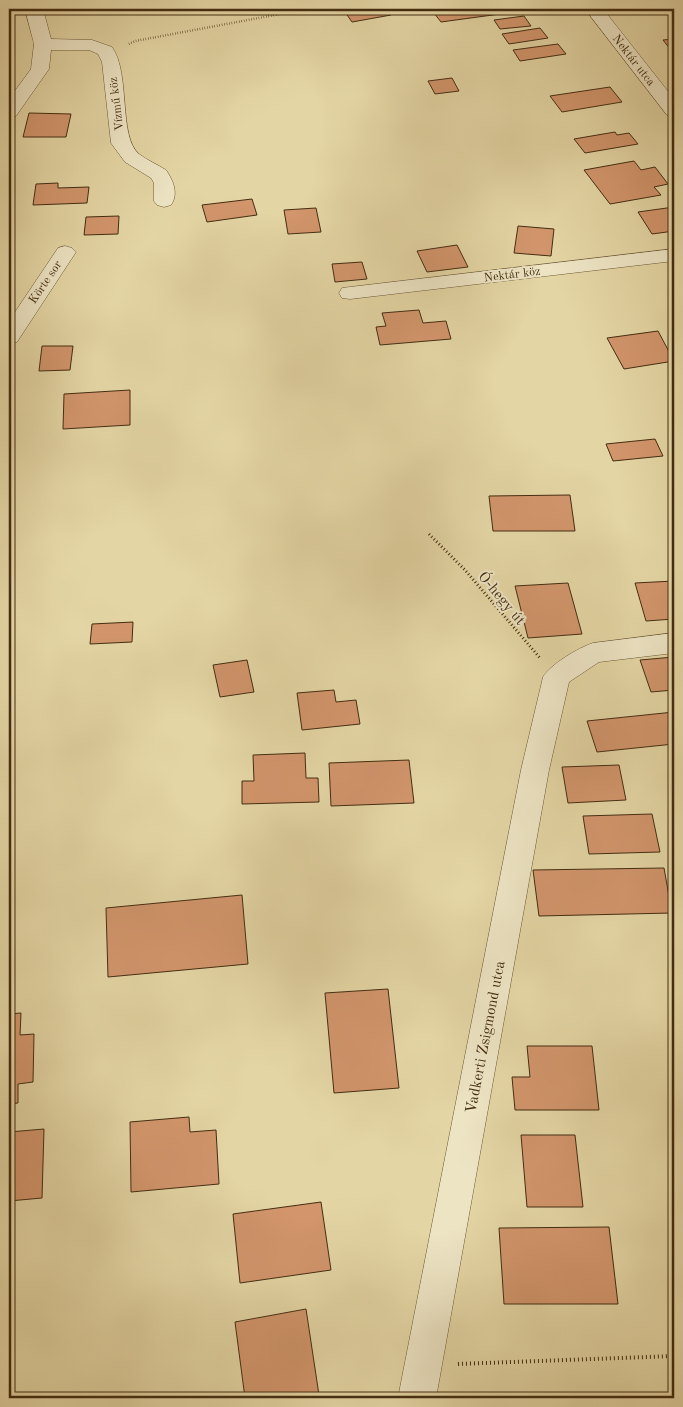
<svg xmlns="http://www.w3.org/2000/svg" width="683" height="1407" viewBox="0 0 683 1407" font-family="'Old Standard TT',serif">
  <rect width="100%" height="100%" fill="#e4d5a4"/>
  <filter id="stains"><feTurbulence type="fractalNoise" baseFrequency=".004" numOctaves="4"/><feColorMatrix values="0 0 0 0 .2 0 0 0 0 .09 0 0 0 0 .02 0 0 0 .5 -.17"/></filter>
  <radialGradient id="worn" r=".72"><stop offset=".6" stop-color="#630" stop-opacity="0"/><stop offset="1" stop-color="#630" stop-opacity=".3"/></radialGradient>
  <g fill="#d2956c" stroke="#432d11">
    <path d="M 367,9 L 386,9 L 391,15 L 352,22 L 345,12 Z"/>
    <path d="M 462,9 L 497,9 L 500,14 L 441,22 L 434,13 Z"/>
    <path d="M 524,16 L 531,26 L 500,29 L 494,20 Z"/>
    <path d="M 540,28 L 548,38 L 509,44 L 502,34 Z"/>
    <path d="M 674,39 L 674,54 L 663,40 Z"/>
    <path d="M 558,44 L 566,54 L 520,61 L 513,50 Z"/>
    <path d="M 452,78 L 459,91 L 435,94 L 428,81 Z"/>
    <path d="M 610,87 L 622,102 L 562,112 L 550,96 Z"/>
    <path d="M 29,113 L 71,114 L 66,137 L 23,137 Z"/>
    <path d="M 615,132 L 617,135 L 629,133 L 638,144 L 585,153 L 574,139 Z"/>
    <path d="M 634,161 L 641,170 L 655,167 L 668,184 L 654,187 L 661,195 L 610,204 L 584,170 Z"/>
    <path d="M 58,183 L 58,188 L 89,187 L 87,203 L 33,205 L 36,184 Z"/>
    <path d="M 252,199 L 257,215 L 207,222 L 202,205 Z"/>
    <path d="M 674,207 L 674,231 L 652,234 L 638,212 Z"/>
    <path d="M 316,208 L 321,232 L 288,234 L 284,210 Z"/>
    <path d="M 119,216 L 118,234 L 84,235 L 86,217 Z"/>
    <path d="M 518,226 L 554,229 L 551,256 L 514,253 Z"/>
    <path d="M 457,245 L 468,267 L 427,272 L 417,251 Z"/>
    <path d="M 362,262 L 367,279 L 335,282 L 332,264 Z"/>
    <path d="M 419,310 L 423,323 L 446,321 L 451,339 L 380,345 L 376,327 L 386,326 L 382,313 Z"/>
    <path d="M 658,331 L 674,361 L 624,369 L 607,338 Z"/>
    <path d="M 42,346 L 73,346 L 70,370 L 39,371 Z"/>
    <path d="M 130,390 L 130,425 L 63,429 L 64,394 Z"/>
    <path d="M 655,439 L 663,456 L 613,461 L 606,444 Z"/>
    <path d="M 570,495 L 575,531 L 493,531 L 489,496 Z"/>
    <path d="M 674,581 L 674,619 L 646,621 L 635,583 Z"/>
    <path d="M 568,583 L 582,634 L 528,638 L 515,586 Z"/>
    <path d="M 133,622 L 132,642 L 90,644 L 92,624 Z"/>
    <path d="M 674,657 L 674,690 L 651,692 L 640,660 Z"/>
    <path d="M 247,660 L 254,692 L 220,697 L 213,665 Z"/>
    <path d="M 334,690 L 336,702 L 356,700 L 360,724 L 302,730 L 297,693 Z"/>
    <path d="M 674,712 L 674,744 L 597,752 L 587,721 Z"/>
    <path d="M 305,753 L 306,778 L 318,778 L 319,802 L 242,804 L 242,781 L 254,781 L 253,755 Z"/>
    <path d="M 409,760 L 414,803 L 331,806 L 329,763 Z"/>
    <path d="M 619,765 L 626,800 L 568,803 L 562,767 Z"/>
    <path d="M 652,814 L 660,852 L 589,854 L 583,816 Z"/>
    <path d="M 664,868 L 672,913 L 539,916 L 533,870 Z"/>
    <path d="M 242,895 L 248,964 L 108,977 L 106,908 Z"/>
    <path d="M 388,989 L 399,1088 L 334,1093 L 325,993 Z"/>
    <path d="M 21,1013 L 20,1035 L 34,1034 L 33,1082 L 18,1084 L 18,1103 L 9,1104 L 9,1014 Z"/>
    <path d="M 527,1046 L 592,1046 L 599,1110 L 515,1110 L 512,1077 L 530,1077 Z"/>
    <path d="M 189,1117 L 190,1132 L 216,1130 L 219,1184 L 131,1192 L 130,1122 Z"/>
    <path d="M 44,1129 L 42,1198 L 9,1201 L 9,1132 Z"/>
    <path d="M 521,1135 L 575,1135 L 583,1207 L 527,1207 Z"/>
    <path d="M 321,1202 L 331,1270 L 240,1283 L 233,1214 Z"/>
    <path d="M 609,1227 L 618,1304 L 504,1304 L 499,1228 Z"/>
    <path d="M 306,1309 L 319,1395 L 299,1398 L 245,1398 L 235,1322 Z"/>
  </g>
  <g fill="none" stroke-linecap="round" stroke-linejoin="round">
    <g stroke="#6b5736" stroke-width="1">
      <g id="minor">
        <path d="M 25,9 L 43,9 L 51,39 L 92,40 L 112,47 C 131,74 118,136 139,154 C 147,160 158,165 166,170 C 173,180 179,194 171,205 L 164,207 L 157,205 L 154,201 L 154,183 L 151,178 L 125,162 L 111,143 L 102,62 L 98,54 L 89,50 L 51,50 L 49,69 L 16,116 L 9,118 L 9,99 L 31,69 L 34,44 Z"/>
        <path d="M 585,9 L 603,9 L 674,99 L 674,117 L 667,115 Z"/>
        <path d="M 65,246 L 72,248 L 76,252 L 17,342 L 9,344 L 9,321 L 58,248 Z"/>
        <path d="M 674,249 L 674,261 L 350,299 L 342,298 L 339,293 L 342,288 L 350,287 Z"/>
        <path d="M 674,633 L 674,653 L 599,662 L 569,682 L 549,770 L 436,1398 L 398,1398 L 521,770 L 543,677 C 551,664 578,648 593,643 Z"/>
      </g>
    </g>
    <path stroke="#432d11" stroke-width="2.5" stroke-dasharray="0.5 2" stroke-linecap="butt" d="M 129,44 L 135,41 L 307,9"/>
    <path stroke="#432d11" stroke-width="3" stroke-dasharray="1 2.5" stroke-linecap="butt" d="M 429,534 L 465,570 L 540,658"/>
    <path stroke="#432d11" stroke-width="4" stroke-dasharray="1 3" stroke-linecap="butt" d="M 458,1364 L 674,1356"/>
    <use href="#minor" fill="#ede4c4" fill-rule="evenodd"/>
  </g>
  <g text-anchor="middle" stroke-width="4" stroke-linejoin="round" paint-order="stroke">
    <g font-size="12" fill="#432d11" stroke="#ede4c4">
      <text transform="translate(634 60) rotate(52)" y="4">Nektár utca</text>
      <text transform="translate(116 104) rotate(-97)" y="4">Vízmű köz</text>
      <text transform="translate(512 274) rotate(-7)" y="4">Nektár köz</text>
      <text transform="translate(45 282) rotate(-56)" y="4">Körte sor</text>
    </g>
    <g font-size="15" fill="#432d11" stroke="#ede4c4">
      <text transform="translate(502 598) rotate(50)" y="5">Ó-hegy út</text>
      <text transform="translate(485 1037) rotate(-79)" y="5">Vadkerti Zsigmond utca</text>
    </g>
  </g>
  <rect width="683" height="1407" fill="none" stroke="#e4d5a4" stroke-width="30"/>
  <rect x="10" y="10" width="663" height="1387" fill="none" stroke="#432d11" stroke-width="2.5"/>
  <rect x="15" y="15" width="653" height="1377" fill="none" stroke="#432d11"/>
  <rect width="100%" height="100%" filter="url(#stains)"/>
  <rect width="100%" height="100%" fill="url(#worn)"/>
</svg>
